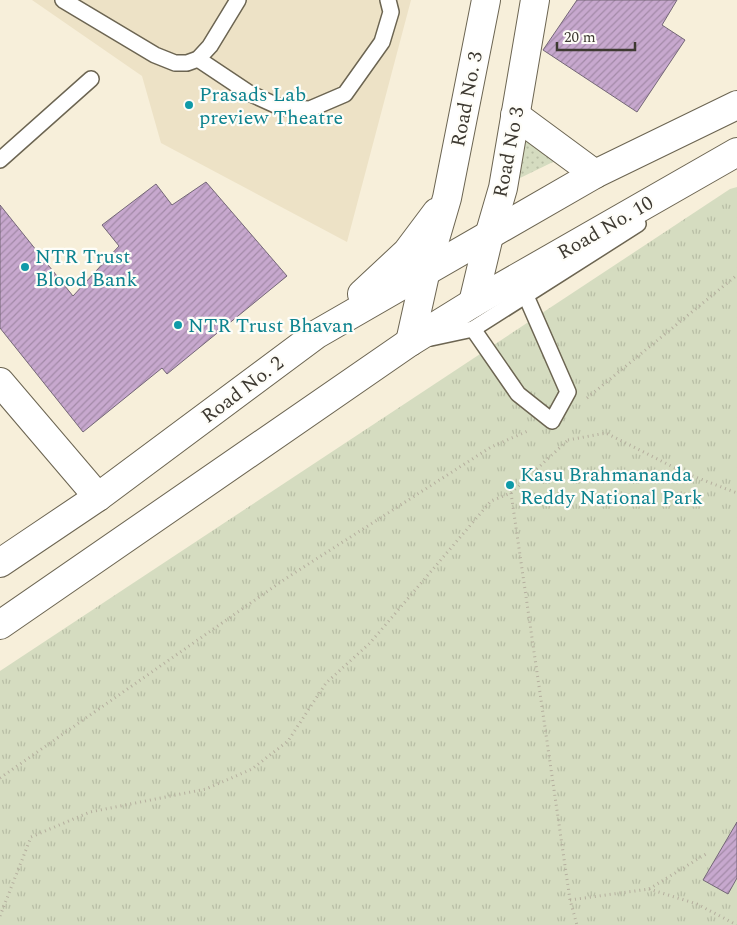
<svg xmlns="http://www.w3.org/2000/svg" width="737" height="925" viewBox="0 0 737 925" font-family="Spectral,serif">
  <defs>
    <pattern id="grass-dots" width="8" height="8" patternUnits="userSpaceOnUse" patternTransform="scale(1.25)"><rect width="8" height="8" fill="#d5dcc0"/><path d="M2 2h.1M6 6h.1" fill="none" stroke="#b8bea5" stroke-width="1.8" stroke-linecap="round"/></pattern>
    <pattern id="park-tufts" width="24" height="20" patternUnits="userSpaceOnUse" patternTransform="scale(1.25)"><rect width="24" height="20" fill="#d5dcc0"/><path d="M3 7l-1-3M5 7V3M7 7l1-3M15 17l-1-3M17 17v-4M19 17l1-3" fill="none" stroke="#b8bea5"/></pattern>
    <pattern id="building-hatch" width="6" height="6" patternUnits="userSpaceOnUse" patternTransform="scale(1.25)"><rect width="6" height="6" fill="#c7a8ce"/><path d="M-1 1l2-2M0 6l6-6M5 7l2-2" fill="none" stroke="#a38aa8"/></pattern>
  </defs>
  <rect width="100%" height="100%" fill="#f7efda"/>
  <path fill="#ede2c6" d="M 32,0 L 411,0 L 347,242 L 161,143 L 142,76 Z"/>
  <path fill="url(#grass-dots)" d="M 525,138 L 555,161 L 518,179 Z"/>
  <path fill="url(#park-tufts)" d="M 737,187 L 737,925 L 0,925 L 0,671 L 730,189 Z"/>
  <g fill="url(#building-hatch)" stroke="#746777">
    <path d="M 577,0 L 677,0 L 662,25 L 685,40 L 637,112 L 543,50 Z"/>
    <path d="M 206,182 L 287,276 L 167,374 L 162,368 L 83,432 L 0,328 L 0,205 L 73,296 L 119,246 L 102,225 L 156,184 L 172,205 Z"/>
    <path d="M 737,822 L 737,878 L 728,894 L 703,880 Z"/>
  </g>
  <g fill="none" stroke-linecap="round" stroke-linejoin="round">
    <g stroke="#6c6552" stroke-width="18">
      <g id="service">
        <path d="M 63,0 L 155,55 L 175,63 L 187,63 L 198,59 L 210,46 L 238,0"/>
        <path d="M 198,59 L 249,93 L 282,108 L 310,109 L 345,94 L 382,42 L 391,12 L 388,0"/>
        <path d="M 0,160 L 91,79"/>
        <path d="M 473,329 L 518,394 L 552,421 L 568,392 L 526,296"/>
        <path d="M 431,338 L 473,329 L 638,224"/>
      </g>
    </g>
    <g stroke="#6c6552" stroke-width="30">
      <path id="minor" d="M 0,382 L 98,497"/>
    </g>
    <g stroke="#6c6552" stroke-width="30">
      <g id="primary">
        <path d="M 515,115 L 595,174"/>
        <path d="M 362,294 L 407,252 L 437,212"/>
        <path d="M 473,303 L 489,236 L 503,188 L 535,0"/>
        <path d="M 410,342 L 426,270 L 447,198 L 486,0"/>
        <path d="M 0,563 L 98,497 L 317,334 L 595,174 L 737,105"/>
        <path d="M 0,625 L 410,342 L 473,303 L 737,152"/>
      </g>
    </g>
    <g stroke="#b5af9e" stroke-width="3" stroke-dasharray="1 4" stroke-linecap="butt">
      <path d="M 587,398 L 737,275"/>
      <path d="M 568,440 L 606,433 L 685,473 L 737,493"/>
      <path d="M 511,493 L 570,900 L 577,925"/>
      <path d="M 0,778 L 285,579 L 491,447 L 530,430"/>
      <path d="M 649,889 L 697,904 L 737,925"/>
      <path d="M 570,900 L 649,889 L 706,854"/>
      <path d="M 0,916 L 31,837 L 90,812 L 206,789 L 252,769 L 288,741 L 326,683 L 370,643 L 491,501 L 511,493 L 568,440"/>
    </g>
    <use href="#service" stroke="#fff" stroke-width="15"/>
    <use href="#minor" stroke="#fff" stroke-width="28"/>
    <use href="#primary" stroke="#fff" stroke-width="28"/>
  </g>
  <g fill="#0f9aa8" stroke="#fefdf8" stroke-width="2">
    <circle cx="189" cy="105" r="5"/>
    <circle cx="25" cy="267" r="5"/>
    <circle cx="178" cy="325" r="5"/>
    <circle cx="510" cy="485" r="5"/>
  </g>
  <g text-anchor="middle" stroke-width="4.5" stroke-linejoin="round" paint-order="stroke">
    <g font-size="20" fill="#0d838f" stroke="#fefdf8" text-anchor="start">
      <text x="199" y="101">Prasads Lab<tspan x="199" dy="23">preview Theatre</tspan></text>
      <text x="35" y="263">NTR Trust<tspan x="35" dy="23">Blood Bank</tspan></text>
      <text x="188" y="332">NTR Trust Bhavan</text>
      <text x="520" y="481">Kasu Brahmananda<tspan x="520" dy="23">Reddy National Park</tspan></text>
    </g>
    <g font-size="20" fill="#3e3a32" stroke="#fefdf8">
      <text transform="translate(466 99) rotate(-79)" y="7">Road No. 3</text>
      <text transform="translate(508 152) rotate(-79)" y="7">Road No 3</text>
      <text transform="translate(605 227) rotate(-30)" y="7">Road No. 10</text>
      <text transform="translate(242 389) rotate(-37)" y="7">Road No. 2</text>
    </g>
  </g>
  <path d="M557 42v8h78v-8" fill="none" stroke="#3e3a32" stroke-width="2.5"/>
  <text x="564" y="42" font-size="15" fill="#3e3a32" stroke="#fefdf8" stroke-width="4" paint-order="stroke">20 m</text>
</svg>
